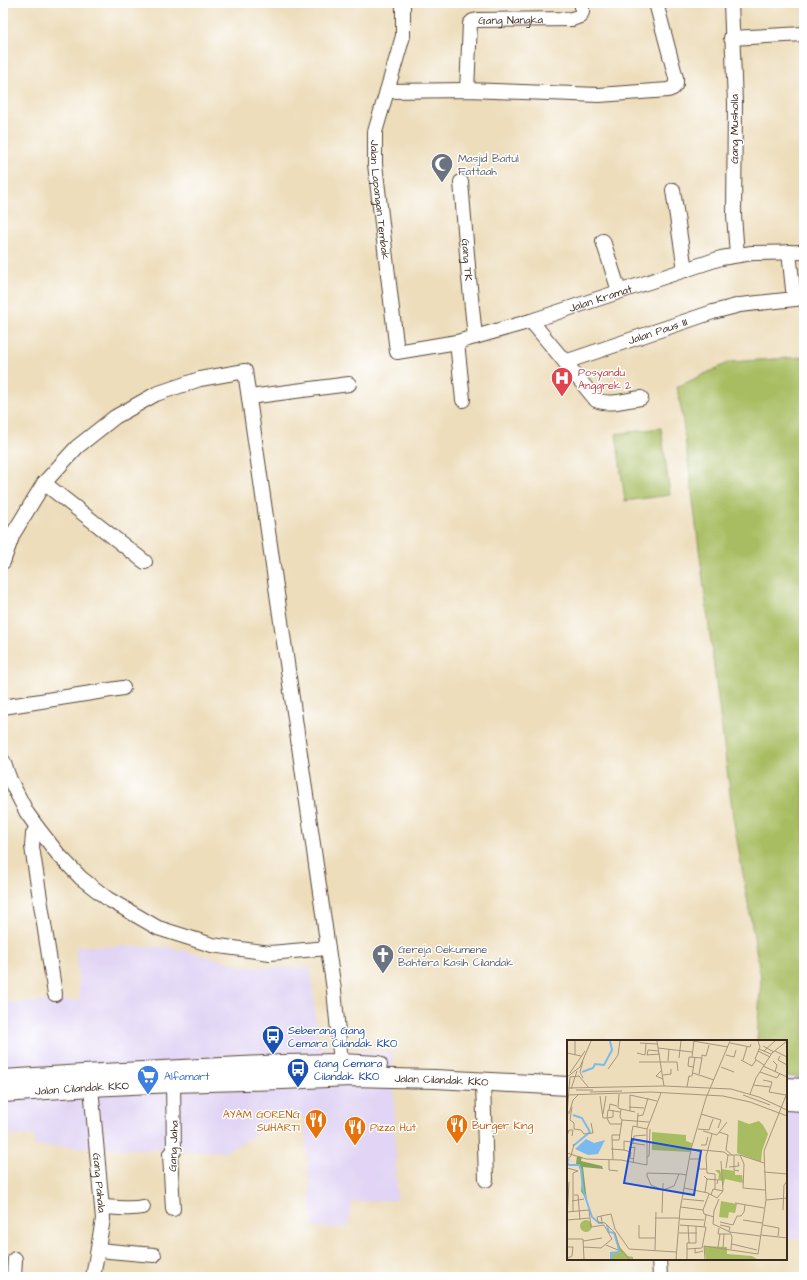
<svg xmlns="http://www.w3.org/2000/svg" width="807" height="1280" viewBox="0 0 807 1280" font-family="'Architects Daughter',sans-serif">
  <rect width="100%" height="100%" fill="#fff"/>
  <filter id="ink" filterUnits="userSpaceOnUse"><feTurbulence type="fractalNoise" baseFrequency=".025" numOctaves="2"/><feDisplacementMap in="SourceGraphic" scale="8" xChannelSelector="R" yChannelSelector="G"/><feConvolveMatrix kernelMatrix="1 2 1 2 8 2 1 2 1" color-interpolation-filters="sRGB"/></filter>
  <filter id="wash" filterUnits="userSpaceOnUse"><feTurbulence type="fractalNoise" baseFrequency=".012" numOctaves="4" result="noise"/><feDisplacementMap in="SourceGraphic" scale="16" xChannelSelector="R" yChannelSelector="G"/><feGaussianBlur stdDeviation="0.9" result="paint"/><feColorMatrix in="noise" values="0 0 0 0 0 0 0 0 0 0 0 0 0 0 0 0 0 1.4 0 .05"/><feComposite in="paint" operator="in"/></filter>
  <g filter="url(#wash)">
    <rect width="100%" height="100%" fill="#edddbb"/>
    <g fill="#e1d4f4">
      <path d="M 76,946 L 168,947 L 249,967 L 311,968 L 318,1048 L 393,1053 L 397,1200 L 352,1202 L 348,1228 L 313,1227 L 304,1117 L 268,1116 L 267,1128 L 226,1152 L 34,1146 L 34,1135 L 3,1136 L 3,1003 L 80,1000 Z"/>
      <path d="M 786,1076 L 804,1078 L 804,1237 L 786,1240 Z"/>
    </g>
    <g fill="#a8bd62" stroke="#727440">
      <path d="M 804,357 L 804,1078 L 786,1076 L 786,1041 L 757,1041 L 761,978 L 733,817 L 682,414 L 677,387 L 730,362 Z"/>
      <path d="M 661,428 L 670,495 L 625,501 L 616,434 Z"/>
    </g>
  </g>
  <g filter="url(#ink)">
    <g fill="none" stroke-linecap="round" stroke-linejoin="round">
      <g stroke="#564536" stroke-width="16">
        <g id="minor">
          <path id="s1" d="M 403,3 L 403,36 L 375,132 L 375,164 L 397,352 L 457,342 L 475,337 L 531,321 L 721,258 L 752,253 L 804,252"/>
          <path d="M 731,3 L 735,103 L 734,215 L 737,255"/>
          <path d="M 731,38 L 804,34"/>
          <path id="s2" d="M 467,90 L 470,24 L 473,21 L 478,20 L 572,19 L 580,16 L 582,12 L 582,3"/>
          <path d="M 387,91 L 467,90 L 599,95 L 668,90 L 673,88 L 676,84 L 676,78 L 656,3"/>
          <path id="s3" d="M 461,182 L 469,278 L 475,337"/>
          <path d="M 673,190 L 685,270"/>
          <path d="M 603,241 L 619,291"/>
          <path d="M 789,252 L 794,299"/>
          <path id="s4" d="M 531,321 L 565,362 L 713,312 L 740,305 L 804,298"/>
          <path d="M 457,342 L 463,400"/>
          <path d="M 565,362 L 596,400 C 610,406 626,400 641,398"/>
          <path d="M 249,397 L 349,384"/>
          <path d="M 44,483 L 145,562"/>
          <path d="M 3,562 L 13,534 L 44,483 L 77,447 L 115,417 L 156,394 L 200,379 L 245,371 L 334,990 L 342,1073"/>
          <path d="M 3,707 L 123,688"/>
          <path d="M 3,761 L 10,780 L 27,813 L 37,827 L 58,854 L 81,878 L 108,899 L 158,928 L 212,945 L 270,953 L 328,948"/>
          <path d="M 37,827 L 33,834 L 32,847 L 55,994"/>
          <path d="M 483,1082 L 486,1180"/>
          <path d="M 173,1083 L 174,1151 L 170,1154 L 173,1209"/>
          <path id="s5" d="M 91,1087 L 103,1219 L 93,1277"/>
          <path d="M 102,1207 C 116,1207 129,1210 143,1207"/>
          <path d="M 98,1250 L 154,1255"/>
          <path d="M 659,1259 L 660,1277"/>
          <path d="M 14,1277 L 15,1259"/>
        </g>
      </g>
      <g stroke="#564536" stroke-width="20">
        <g id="tertiary">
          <path d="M 3,1079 L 83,1074 L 283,1064 L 341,1063 L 378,1065"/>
          <path d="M 786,1087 L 804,1088"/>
          <path id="s6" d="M 3,1093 L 91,1087 L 173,1083 L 283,1080 L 350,1077 L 435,1079 L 568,1086"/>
          <path d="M 786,1101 L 804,1102"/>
        </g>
      </g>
      <use href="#minor" stroke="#fff" stroke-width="14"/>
      <use href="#tertiary" stroke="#fff" stroke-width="18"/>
    </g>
  </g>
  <defs>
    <g id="mosque-pin" transform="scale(1.15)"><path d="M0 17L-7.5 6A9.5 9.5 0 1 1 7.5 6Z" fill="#6b7280" stroke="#fff"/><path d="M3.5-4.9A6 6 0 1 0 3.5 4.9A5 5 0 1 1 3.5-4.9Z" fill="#fff"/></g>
    <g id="hospital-pin" transform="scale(1.15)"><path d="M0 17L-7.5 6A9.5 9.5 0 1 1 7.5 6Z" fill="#e0444e" stroke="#fff"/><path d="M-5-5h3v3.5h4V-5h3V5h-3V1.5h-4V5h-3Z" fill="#fff"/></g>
    <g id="church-pin" transform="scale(1.15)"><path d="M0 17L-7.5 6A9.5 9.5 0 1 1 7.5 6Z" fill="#6b7280" stroke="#fff"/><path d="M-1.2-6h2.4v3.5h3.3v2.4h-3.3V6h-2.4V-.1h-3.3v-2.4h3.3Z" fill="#fff"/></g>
    <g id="bus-pin" transform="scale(1.15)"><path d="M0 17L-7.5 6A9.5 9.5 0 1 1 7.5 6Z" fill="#1a4fb4" stroke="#fff"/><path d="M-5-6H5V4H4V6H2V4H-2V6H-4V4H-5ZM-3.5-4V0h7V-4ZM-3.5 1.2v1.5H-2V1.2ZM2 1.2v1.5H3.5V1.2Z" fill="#fff"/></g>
    <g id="supermarket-pin" transform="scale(1.15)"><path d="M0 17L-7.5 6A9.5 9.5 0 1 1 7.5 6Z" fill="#3f7fe0" stroke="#fff"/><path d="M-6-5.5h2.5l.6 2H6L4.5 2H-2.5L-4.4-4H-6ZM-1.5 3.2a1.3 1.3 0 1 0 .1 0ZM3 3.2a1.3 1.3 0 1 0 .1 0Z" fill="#fff"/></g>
    <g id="restaurant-pin" transform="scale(1.15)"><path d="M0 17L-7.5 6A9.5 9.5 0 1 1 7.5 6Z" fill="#e8710a" stroke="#fff"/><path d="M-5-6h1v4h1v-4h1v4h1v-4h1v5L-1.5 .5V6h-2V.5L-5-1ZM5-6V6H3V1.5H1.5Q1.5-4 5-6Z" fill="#fff"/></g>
  </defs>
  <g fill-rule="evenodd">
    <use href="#mosque-pin" x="442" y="164"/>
    <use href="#hospital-pin" x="562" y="378"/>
    <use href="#church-pin" x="383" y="955"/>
    <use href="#bus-pin" x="273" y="1036"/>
    <use href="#bus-pin" x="298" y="1069"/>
    <use href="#supermarket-pin" x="148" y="1076"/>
    <use href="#restaurant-pin" x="316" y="1120"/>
    <use href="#restaurant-pin" x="457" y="1125"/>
    <use href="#restaurant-pin" x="355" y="1127"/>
  </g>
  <g text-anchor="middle" stroke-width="3" stroke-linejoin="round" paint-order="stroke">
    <g font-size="11" fill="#3b2a1e" stroke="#fff">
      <text dy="4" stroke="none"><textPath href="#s2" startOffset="108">Gang Nangka</textPath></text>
      <text transform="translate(734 129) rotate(-90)" y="4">Gang Musholla</text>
      <text dy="4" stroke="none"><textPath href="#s1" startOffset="201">Jalan Lapangan Tembak</textPath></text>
      <text dy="4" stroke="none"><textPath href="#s3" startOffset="78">Gang TK</textPath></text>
      <text dy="4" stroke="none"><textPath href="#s1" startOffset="565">Jalan Kramat</textPath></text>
      <text dy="4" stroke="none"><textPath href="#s4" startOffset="151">Jalan Paus III</textPath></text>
      <text dy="4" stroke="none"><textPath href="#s6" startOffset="439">Jalan Cilandak KKO</textPath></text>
      <text dy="4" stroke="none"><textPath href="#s6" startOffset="79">Jalan Cilandak KKO</textPath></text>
      <text transform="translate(173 1146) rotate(-88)" y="4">Gang Jaha</text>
      <text dy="4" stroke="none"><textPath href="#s5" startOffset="96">Gang Pahala</textPath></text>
    </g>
    <g font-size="11" fill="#5b616d" stroke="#fff" text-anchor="start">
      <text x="458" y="162">Masjid Baitul<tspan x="458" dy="13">Fattaah</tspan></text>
      <text x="398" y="953">Gereja Oekumene<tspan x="398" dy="13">Bahtera Kasih Cilandak</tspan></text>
    </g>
    <g font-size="11" fill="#be3a42" stroke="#fff" text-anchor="start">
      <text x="578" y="376">Posyandu<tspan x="578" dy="13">Anggrek 2</tspan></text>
    </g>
    <g font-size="11" fill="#164399" stroke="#fff" text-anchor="start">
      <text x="288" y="1034">Seberang Gang<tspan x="288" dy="13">Cemara Cilandak KKO</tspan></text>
      <text x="314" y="1067">Gang Cemara<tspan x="314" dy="13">Cilandak KKO</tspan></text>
    </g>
    <g font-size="11" fill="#366cbe" stroke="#fff" text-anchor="start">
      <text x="164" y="1080">Alfamart</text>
    </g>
    <g font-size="11" fill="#c56008" stroke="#fff" text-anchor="start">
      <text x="300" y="1118" text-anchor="end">AYAM GORENG<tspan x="300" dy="13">SUHARTI</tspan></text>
      <text x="472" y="1129">Burger King</text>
      <text x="370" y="1131">Pizza Hut</text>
    </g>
  </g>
  <g transform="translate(567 1040)">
    <rect width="220" height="220" fill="#edddbb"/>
    <path d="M 171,80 L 182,84 L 192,81 L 196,85 L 201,94 L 195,111 L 194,122 L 170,113 ZM 85,92 L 119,95 L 119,101 L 125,103 L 123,112 L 85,110 ZM 154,129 L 168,131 L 168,135 L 175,135 L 176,143 L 158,139 L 156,147 L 156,141 L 151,140 L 152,134 L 148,130 L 153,130 L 155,137 ZM 154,161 L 170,164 L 168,173 L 162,172 L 161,178 L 152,177 ZM13 186a6 6 0 1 1 12 0a6 6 0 1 1-12 0ZM 52,206 L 61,216 L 66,217 L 66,219 L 44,219 L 43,213 L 51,213 ZM 137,206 L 160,207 L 160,214 L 185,216 L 190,219 L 139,219 Z" fill="#a8bd62"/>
    <path d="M 10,116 L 15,117 L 14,121 L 35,126 L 36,129 L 16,127 L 20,161 L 14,151 L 15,142 L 13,125 L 9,124 Z" fill="#86a458"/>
    <path d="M 19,99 L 27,103 L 38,100 L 31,114 L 21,115 L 8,109 Z" fill="#7bbaef"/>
    <path fill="none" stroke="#7bbaef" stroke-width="2" d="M 15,32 L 26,28 L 28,24 L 37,25 L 45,10 L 43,1M 6,75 L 15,78 L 23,92 L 6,106M 2,119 L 0,122 L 2,125 L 12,125 L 14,130 L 16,150 L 25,177 L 32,183 L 36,183M 40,185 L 42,192 L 47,193 L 51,206 L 52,212 L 44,213 L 44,219"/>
    <path fill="none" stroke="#a6957c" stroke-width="1" d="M 8,1 L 8,15M 90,1 L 97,46M 126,1 L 161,7M 191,1 L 193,7 L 188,19 L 197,25M 73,3 L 90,4M 163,3 L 183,7 L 184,4M 196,6 L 207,12M 91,8 L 125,12M 192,9 L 204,14M 92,11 L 81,10 L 80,15 L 93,14M 191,11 L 203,17M 197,11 L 208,1M 208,11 L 220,17M 0,13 L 14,16M 70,13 L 78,15 L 79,4M 159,15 L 167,17 L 169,10M 213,16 L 211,20 L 220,25M 125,17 L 127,1M 112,18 L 114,1M 135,18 L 135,15 L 139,16 L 142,5M 174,20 L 185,26 L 189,20M 176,20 L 180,7M 16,21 L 13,32 L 16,38M 101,21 L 102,9M 206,21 L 210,25 L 208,32M 72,22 L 110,22 L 111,31M 196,26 L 220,37M 126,27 L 121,26 L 122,17 L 135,18 L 132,34M 154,27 L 167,32M 41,29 L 51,15 L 53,1M 94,31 L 89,36 L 96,39M 193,32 L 210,38 L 213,33M 3,33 L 18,11M 126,33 L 147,40M 96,35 L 104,34 L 104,29M 0,37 L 13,27 L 24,1M 196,40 L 205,42 L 202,52 L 219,55M 186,45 L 203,47M 120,47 L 122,36 L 125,36 L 128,17M 0,48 L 97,46 L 164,49 L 192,57 L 220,70M 4,49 L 10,31M 9,50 L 26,50M 23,52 L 55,51M 52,54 L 51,68 L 54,69 L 53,77 L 55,80M 183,54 L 189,38 L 205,13 L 220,1M 0,55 L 84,52 L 156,56 L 183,62 L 220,76M 63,55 L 90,61M 63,55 L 63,71M 176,55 L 203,65M 33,56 L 36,78 L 40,78M 5,67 L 3,80 L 7,83 L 7,89 L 14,90 L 17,94 L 26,93 L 24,83M 62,67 L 77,68M 54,69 L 68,72M 42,70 L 43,64 L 50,66M 53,72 L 41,70 L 40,78 L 43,84 L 55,84M 0,74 L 3,37 L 12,36 L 22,48M 2,74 L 6,60 L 11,55M 36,74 L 39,56M 134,74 L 154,80 L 151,88M 71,76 L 76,75 L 81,58M 40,78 L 46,77 L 46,70M 55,80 L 82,82M 0,83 L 1,71M 70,87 L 71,73M 131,89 L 142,90 L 146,79M 136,91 L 150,95 L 160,82M 152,92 L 161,95 L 159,110 L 165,115M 0,96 L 2,90 L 6,90 L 5,96M 45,100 L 45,95 L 53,95M 64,102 L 57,101 L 57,110 L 64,112 L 63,118 L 67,119M 66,104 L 67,96 L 79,95M 78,105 L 64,103 L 65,91 L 66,86 L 80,89M 134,105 L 139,105 L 141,97M 62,108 L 68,107 L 66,123M 44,109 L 57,110M 124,109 L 157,112 L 161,115 L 173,115 L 197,123M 0,113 L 19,119 L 54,120 L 80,125 L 80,89 L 94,53M 167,115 L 167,130 L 172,131M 173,115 L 177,124 L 176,148 L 198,150M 80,117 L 82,116 L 83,89M 0,119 L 4,116 L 7,104M 123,119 L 133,119 L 132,129 L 139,129M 42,120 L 42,130 L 51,131M 46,120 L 45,100 L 52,100 L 55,80M 154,121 L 156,151M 162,127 L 172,126 L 171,122M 0,128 L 11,131 L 6,133 L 6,171M 159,128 L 161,115M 197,132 L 220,134M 140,133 L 139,117 L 145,94M 140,133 L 148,134 L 148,149M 112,134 L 107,146 L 96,150 L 84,145 L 80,136 L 80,133 L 114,134 L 119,135M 137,136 L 140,139 L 138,152M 140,139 L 151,140 L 150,144M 117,148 L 141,153 L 150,158 L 156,151M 7,155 L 11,155 L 13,180M 144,155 L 146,149 L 156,151M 116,159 L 137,161M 152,159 L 147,171 L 146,184 L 163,192 L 193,196M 199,160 L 220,158M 5,161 L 17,159M 168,163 L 197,168M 114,167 L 136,170 L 137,174 L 147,177M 136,170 L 142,154M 216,170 L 217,145 L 220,141M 0,172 L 22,170 L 24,187 L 37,185 L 45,199 L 34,208 L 16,207M 95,173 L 96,143M 34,176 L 30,177 L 31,182 L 38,183 L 48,193 L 53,209 L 62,219M 0,178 L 2,142M 88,178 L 113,178M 113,179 L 137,180M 0,180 L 23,178M 176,180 L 195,183M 35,182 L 34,176 L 44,174 L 48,189 L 62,209 L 109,212M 153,182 L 166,185 L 170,176 L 174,176 L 177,172 L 178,165M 72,185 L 72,198 L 88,198M 113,185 L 139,187 L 135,208M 121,185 L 122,203M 153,185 L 163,187 L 162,191M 196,185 L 212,188 L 211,196M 137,187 L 139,175M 152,188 L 151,194 L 163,194M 163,192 L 165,197 L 164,209M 112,193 L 130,193M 194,195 L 220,198M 0,199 L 16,199 L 17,219M 16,201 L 35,198M 165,204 L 190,210M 39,205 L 51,210M 0,207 L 6,207 L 5,216 L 1,218M 151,207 L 153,194M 128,208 L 128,213 L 136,211M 156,208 L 157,194M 120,209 L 135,208M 88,210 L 89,172M 109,219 L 113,170 L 124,109 L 139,58 L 163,1M 120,219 L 120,203 L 129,203 L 129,186M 138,219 L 137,206 L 191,214 L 199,160 L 197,111 L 220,53"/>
    <path fill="#1d4ed8" fill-opacity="0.15" stroke="#1d4ed8" stroke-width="2" d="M 65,99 L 134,111 L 127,155 L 57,143 Z"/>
    <rect width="220" height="220" fill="none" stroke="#3b2a1e" stroke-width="2"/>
  </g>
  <rect width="807" height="1280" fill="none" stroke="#fff" stroke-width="16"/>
</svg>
